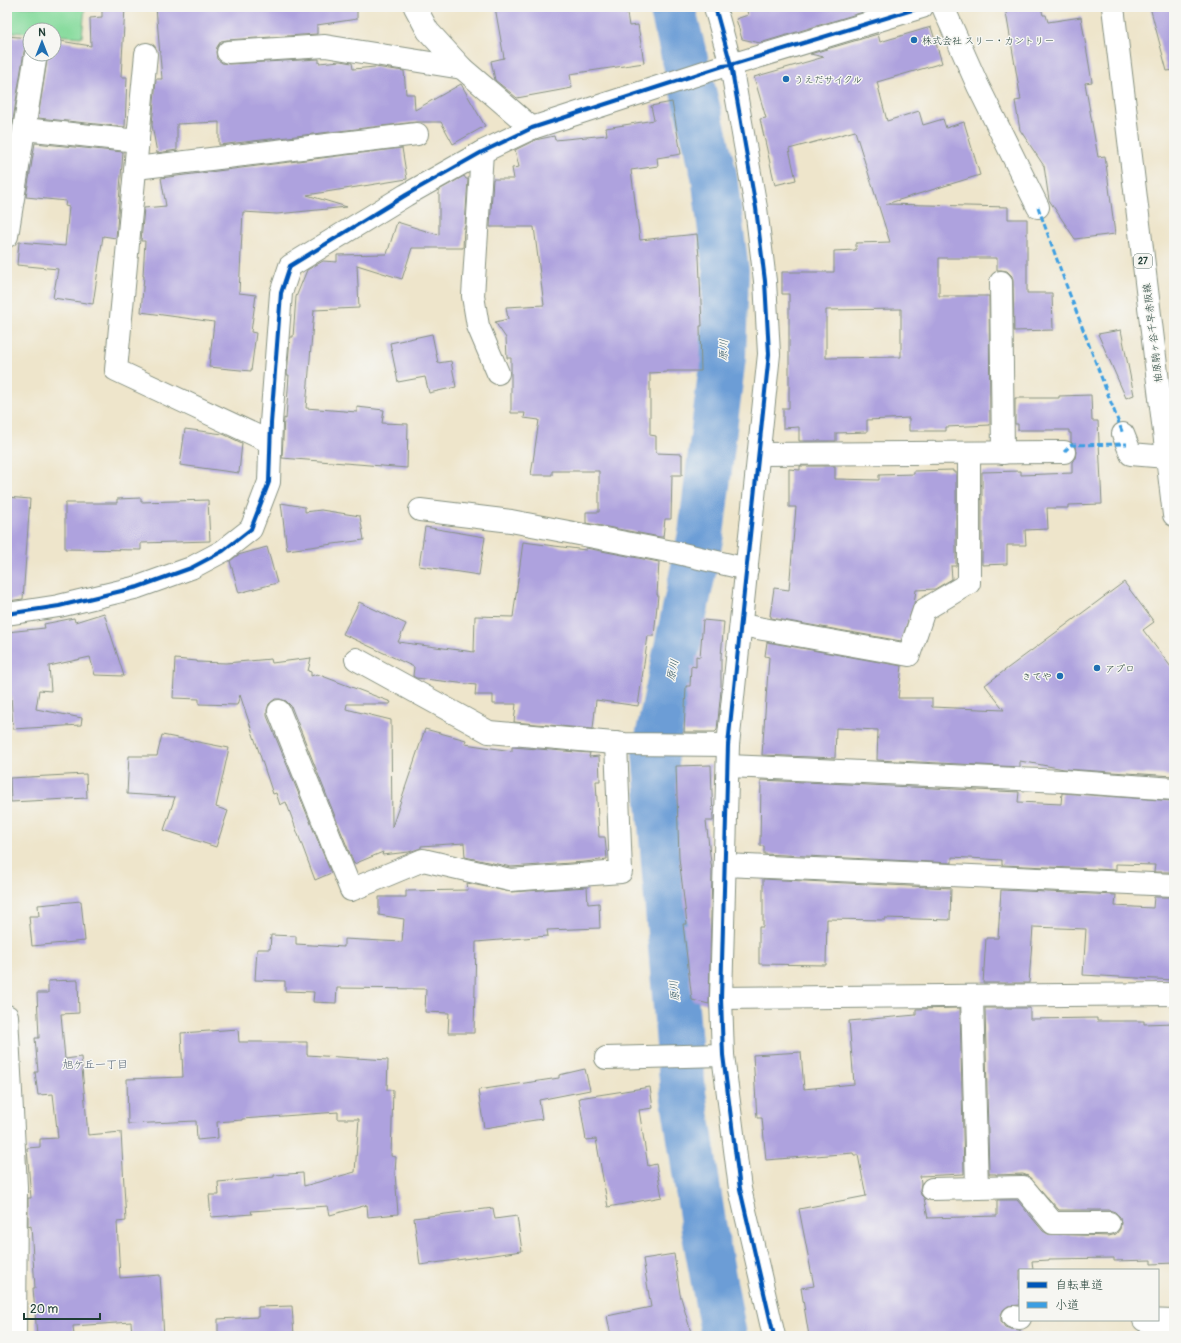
<svg xmlns="http://www.w3.org/2000/svg" width="1181" height="1343" viewBox="0 0 1181 1343" font-family="Pangolin,'Klee One',sans-serif">
  <rect width="100%" height="100%" fill="#f6f6f2"/>
  <filter id="ink" filterUnits="userSpaceOnUse"><feTurbulence type="fractalNoise" baseFrequency=".025" numOctaves="2"/><feDisplacementMap in="SourceGraphic" scale="8" xChannelSelector="R" yChannelSelector="G"/><feConvolveMatrix kernelMatrix="1 2 1 2 8 2 1 2 1" color-interpolation-filters="sRGB"/></filter>
  <filter id="wash" filterUnits="userSpaceOnUse"><feTurbulence type="fractalNoise" baseFrequency=".012" numOctaves="4" result="noise"/><feDisplacementMap in="SourceGraphic" scale="16" xChannelSelector="R" yChannelSelector="G"/><feGaussianBlur stdDeviation="0.9" result="paint"/><feColorMatrix in="noise" values="0 0 0 0 0 0 0 0 0 0 0 0 0 0 0 0 0 1.4 0 .05"/><feComposite in="paint" operator="in"/></filter>
  <g filter="url(#wash)">
    <rect width="100%" height="100%" fill="#eee5cb"/>
    <path fill="#87db9d" stroke="#538c68" d="M 7,7 L 85,7 L 82,37 L 54,35 L 54,30 L 30,30 L 30,33 L 7,32 Z"/>
    <g fill="none" stroke-linecap="round" stroke-linejoin="round">
      <path stroke="#6c9dd6" stroke-width="46" d="M 672,7 L 714,175 L 726,271 L 723,357 L 701,534 L 655,752 L 683,1093 L 704,1229 L 724,1336"/>
    </g>
    <g id="blocks">
      <g fill="#aea2de" fill-rule="evenodd">
        <path d="M 102,7 L 125,7 L 121,77 L 127,77 L 125,127 L 38,118 L 48,54 L 54,54 L 54,40 L 91,46 L 90,18 L 102,17 Z"/>
        <path d="M 156,7 L 357,7 L 357,19 L 317,25 L 317,34 L 227,40 L 221,41 L 217,47 L 216,52 L 217,59 L 222,63 L 229,64 L 319,59 L 319,63 L 340,61 L 352,63 L 353,69 L 375,67 L 404,71 L 406,94 L 414,94 L 415,110 L 461,84 L 485,126 L 453,144 L 441,122 L 416,122 L 219,145 L 219,122 L 177,124 L 177,150 L 157,153 L 152,125 L 156,79 L 162,79 Z"/>
        <path d="M 495,7 L 626,7 L 629,26 L 638,25 L 644,63 L 570,74 L 572,88 L 517,98 L 495,80 L 491,61 L 504,58 Z"/>
        <path d="M 746,7 L 869,7 L 870,10 L 760,43 L 742,39 L 736,19 L 748,15 Z"/>
        <path d="M 1005,7 L 1041,7 L 1043,15 L 1046,15 L 1048,22 L 1081,17 L 1092,82 L 1085,83 L 1098,157 L 1105,156 L 1115,234 L 1075,239 L 1049,200 L 1044,166 L 1020,130 L 1015,101 L 1021,100 Z"/>
        <path d="M 1150,7 L 1174,7 L 1174,70 L 1167,71 Z"/>
        <path d="M 931,27 L 942,63 L 877,82 L 887,121 L 919,111 L 923,125 L 943,119 L 946,128 L 964,122 L 980,175 L 886,204 L 1008,207 L 1008,219 L 1027,219 L 1027,293 L 1052,293 L 1053,330 L 1014,331 L 1013,281 L 1012,276 L 1007,271 L 1001,270 L 997,270 L 997,258 L 939,258 L 939,296 L 989,296 L 990,425 L 946,427 L 946,431 L 909,431 L 909,418 L 867,420 L 867,432 L 836,433 L 836,441 L 799,441 L 799,427 L 783,428 L 783,408 L 789,408 L 789,294 L 782,294 L 782,272 L 834,272 L 834,251 L 856,250 L 856,243 L 890,242 L 855,131 L 789,149 L 796,180 L 775,185 L 760,119 L 766,118 L 754,77 L 824,57 L 810,54 L 878,34 L 880,42 ZM 901,309 L 901,357 L 826,358 L 826,310 Z"/>
        <path d="M 7,36 L 30,38 L 30,43 L 26,46 L 24,52 L 7,157 Z"/>
        <path d="M 672,102 L 681,154 L 657,158 L 658,166 L 631,170 L 640,240 L 697,234 L 699,257 L 702,326 L 700,326 L 701,371 L 667,371 L 667,372 L 650,373 L 650,435 L 656,436 L 656,453 L 682,454 L 682,475 L 672,475 L 671,519 L 665,519 L 663,537 L 660,537 L 586,523 L 586,512 L 599,512 L 599,471 L 552,471 L 552,475 L 531,475 L 539,420 L 524,418 L 525,413 L 511,413 L 511,358 L 507,358 L 506,338 L 495,322 L 508,319 L 506,307 L 544,305 L 534,227 L 490,227 L 493,179 L 514,179 L 512,168 L 519,167 L 515,150 L 535,140 L 554,136 L 555,140 L 607,135 L 606,128 L 654,120 L 651,106 Z"/>
        <path d="M 35,143 L 123,152 L 116,238 L 103,236 L 93,304 L 53,298 L 58,269 L 17,265 L 19,242 L 65,246 L 69,207 L 65,206 L 66,201 L 26,197 Z"/>
        <path d="M 402,148 L 407,179 L 307,195 L 347,207 L 277,214 L 243,212 L 239,293 L 256,295 L 251,332 L 256,333 L 251,371 L 209,367 L 214,322 L 141,312 L 144,276 L 143,276 L 145,241 L 141,241 L 144,208 L 166,206 L 161,178 Z"/>
        <path d="M 464,176 L 466,179 L 468,179 L 465,227 L 464,227 L 463,248 L 412,248 L 402,279 L 357,265 L 359,308 L 314,310 L 306,408 L 357,412 L 357,407 L 384,410 L 382,423 L 408,424 L 407,468 L 282,458 L 284,418 L 286,419 L 289,375 L 287,375 L 290,337 L 293,337 L 296,297 L 307,270 L 323,261 L 337,262 L 337,255 L 387,254 L 397,222 L 439,235 L 439,190 Z"/>
        <path d="M 1121,330 L 1134,395 L 1126,398 L 1098,334 Z"/>
        <path d="M 432,334 L 438,363 L 451,361 L 456,387 L 429,393 L 425,377 L 398,382 L 390,343 Z"/>
        <path d="M 1091,395 L 1092,421 L 1098,421 L 1102,504 L 1068,505 L 1068,508 L 1047,508 L 1048,529 L 1025,530 L 1026,545 L 1007,545 L 1007,564 L 982,565 L 982,472 L 1021,471 L 1021,475 L 1072,473 L 1072,462 L 1075,458 L 1076,452 L 1075,446 L 1071,442 L 1071,433 L 1069,433 L 1069,430 L 1018,430 L 1018,424 L 1015,424 L 1015,398 L 1059,398 L 1059,396 Z"/>
        <path d="M 185,429 L 223,434 L 242,443 L 239,473 L 180,465 Z"/>
        <path d="M 800,466 L 835,466 L 835,479 L 879,480 L 879,475 L 914,474 L 914,471 L 953,470 L 953,472 L 956,472 L 956,566 L 951,566 L 952,579 L 935,589 L 916,590 L 914,604 L 901,641 L 771,618 L 771,616 L 770,616 L 774,588 L 789,590 L 796,507 L 789,507 L 789,469 L 800,470 Z"/>
        <path d="M 7,497 L 30,499 L 23,599 L 7,601 Z"/>
        <path d="M 141,498 L 141,502 L 208,500 L 210,541 L 141,543 L 141,550 L 65,549 L 65,503 L 117,503 L 117,499 Z"/>
        <path d="M 281,503 L 305,507 L 305,512 L 321,510 L 360,516 L 364,540 L 287,550 Z"/>
        <path d="M 425,527 L 485,537 L 479,575 L 419,566 Z"/>
        <path d="M 523,542 L 586,550 L 586,548 L 659,562 L 657,595 L 658,595 L 654,636 L 648,636 L 638,706 L 596,700 L 593,729 L 514,722 L 516,704 L 493,704 L 493,695 L 475,695 L 476,685 L 416,678 L 413,676 L 414,667 L 343,634 L 359,602 L 406,624 L 398,642 L 474,652 L 475,616 L 513,617 Z"/>
        <path d="M 267,547 L 277,583 L 239,593 L 230,561 L 238,555 Z"/>
        <path d="M 1124,582 L 1154,622 L 1143,630 L 1174,671 L 1174,776 L 1064,769 L 1020,761 L 1020,767 L 877,760 L 878,730 L 836,728 L 835,758 L 762,755 L 769,657 L 765,656 L 767,642 L 902,666 L 898,698 L 932,698 L 932,707 L 1004,710 L 985,685 Z"/>
        <path d="M 104,613 L 124,676 L 95,675 L 90,657 L 49,666 L 51,691 L 39,690 L 36,709 L 82,718 L 81,725 L 13,729 L 11,695 L 9,695 L 7,679 L 7,632 L 45,628 L 44,624 L 74,618 L 75,622 Z"/>
        <path d="M 703,620 L 724,622 L 721,656 L 721,690 L 717,730 L 715,732 L 684,732 L 686,686 L 690,686 L 691,666 L 696,667 L 696,656 L 700,657 Z"/>
        <path d="M 311,658 L 308,671 L 311,672 L 311,676 L 317,674 L 391,702 L 390,704 L 347,704 L 346,709 L 391,720 L 392,827 L 425,729 L 466,740 L 465,744 L 512,751 L 512,747 L 590,753 L 589,757 L 599,756 L 600,781 L 596,781 L 599,837 L 605,837 L 607,859 L 585,862 L 511,867 L 465,857 L 464,843 L 421,846 L 421,848 L 409,852 L 382,855 L 383,852 L 354,864 L 291,706 L 286,701 L 280,699 L 275,699 L 269,704 L 267,710 L 267,716 L 331,873 L 315,880 L 286,802 L 280,805 L 276,793 L 273,794 L 240,695 L 237,705 L 199,704 L 199,699 L 173,698 L 175,659 L 197,661 L 197,662 L 226,663 L 271,659 L 272,663 Z"/>
        <path d="M 162,735 L 229,748 L 216,807 L 228,811 L 216,847 L 164,830 L 175,797 L 127,794 L 129,756 L 157,756 Z"/>
        <path d="M 711,765 L 713,821 L 706,821 L 712,871 L 709,1004 L 692,1000 L 683,924 L 687,924 L 679,858 L 676,766 Z"/>
        <path d="M 86,774 L 87,798 L 11,802 L 10,778 Z"/>
        <path d="M 761,780 L 1019,792 L 1018,802 L 1061,804 L 1062,793 L 1174,801 L 1174,872 L 1154,872 L 1155,865 L 1116,864 L 1116,870 L 1002,865 L 1002,860 L 952,857 L 952,863 L 764,854 L 764,846 L 760,846 Z"/>
        <path d="M 763,879 L 951,888 L 950,920 L 885,918 L 885,920 L 827,919 L 826,965 L 759,964 L 759,927 L 763,927 Z"/>
        <path d="M 467,883 L 511,892 L 587,887 L 588,904 L 599,903 L 600,928 L 547,930 L 548,936 L 476,942 L 474,1033 L 448,1033 L 449,1013 L 425,1012 L 426,989 L 337,988 L 336,1003 L 313,1002 L 314,992 L 285,991 L 285,981 L 255,980 L 257,949 L 270,949 L 271,935 L 296,936 L 296,944 L 344,947 L 344,939 L 402,942 L 404,919 L 379,915 L 379,897 L 406,897 L 406,891 L 468,890 Z"/>
        <path d="M 1001,890 L 1116,895 L 1115,906 L 1153,908 L 1154,897 L 1174,897 L 1174,980 L 1083,975 L 1086,929 L 1033,927 L 1029,983 L 983,983 L 986,938 L 998,938 Z"/>
        <path d="M 81,901 L 85,941 L 32,946 L 29,916 L 39,916 L 38,905 Z"/>
        <path d="M 78,980 L 79,1013 L 61,1014 L 65,1059 L 81,1057 L 88,1135 L 121,1132 L 126,1221 L 117,1222 L 120,1278 L 160,1275 L 164,1336 L 132,1336 L 131,1322 L 73,1326 L 74,1336 L 37,1336 L 33,1288 L 35,1288 L 31,1226 L 28,1227 L 28,1198 L 31,1198 L 27,1148 L 40,1147 L 40,1139 L 58,1138 L 53,1094 L 38,1095 L 35,1072 L 38,1072 L 35,1038 L 39,1038 L 37,993 L 48,993 L 48,981 Z"/>
        <path d="M 960,1008 L 964,1174 L 920,1176 L 921,1183 L 920,1190 L 921,1195 L 924,1198 L 928,1218 L 997,1216 L 997,1200 L 1017,1200 L 1043,1231 L 1048,1234 L 1109,1236 L 1116,1234 L 1120,1229 L 1121,1223 L 1120,1217 L 1115,1212 L 1109,1210 L 1059,1210 L 1028,1176 L 1023,1174 L 996,1175 L 996,1174 L 989,1174 L 985,1008 L 1030,1008 L 1030,1019 L 1097,1018 L 1097,1021 L 1144,1021 L 1144,1024 L 1174,1023 L 1174,1263 L 1151,1264 L 1151,1260 L 1114,1261 L 1114,1258 L 1049,1259 L 1049,1260 L 1032,1261 L 1033,1270 L 1020,1270 L 1020,1305 L 1008,1306 L 1003,1310 L 1001,1315 L 1001,1321 L 1005,1327 L 1011,1329 L 1020,1330 L 1020,1336 L 809,1336 L 801,1288 L 814,1286 L 799,1209 L 866,1196 L 858,1155 L 854,1155 L 853,1153 L 766,1160 L 762,1118 L 757,1118 L 753,1055 L 801,1052 L 804,1089 L 854,1084 L 849,1021 L 916,1015 L 916,1009 Z"/>
        <path d="M 238,1029 L 239,1042 L 307,1042 L 307,1055 L 388,1060 L 387,1090 L 393,1090 L 391,1156 L 396,1157 L 395,1173 L 398,1214 L 368,1217 L 367,1205 L 330,1215 L 328,1206 L 251,1211 L 252,1214 L 211,1217 L 209,1195 L 219,1195 L 218,1182 L 274,1177 L 274,1175 L 303,1173 L 304,1186 L 355,1172 L 359,1119 L 338,1119 L 338,1112 L 242,1119 L 242,1120 L 217,1122 L 218,1138 L 197,1140 L 196,1121 L 128,1124 L 127,1079 L 183,1077 L 181,1033 Z"/>
        <path d="M 585,1069 L 590,1090 L 539,1100 L 542,1119 L 484,1128 L 478,1090 L 559,1078 L 559,1075 Z"/>
        <path d="M 650,1087 L 653,1108 L 639,1110 L 648,1166 L 656,1164 L 662,1197 L 608,1207 L 596,1139 L 586,1140 L 579,1098 Z"/>
        <path d="M 493,1208 L 495,1219 L 517,1216 L 522,1251 L 420,1265 L 414,1218 Z"/>
        <path d="M 674,1254 L 680,1294 L 692,1336 L 611,1336 L 607,1316 L 651,1307 L 643,1259 Z"/>
        <path d="M 292,1306 L 294,1336 L 218,1336 L 218,1319 L 258,1317 L 258,1307 Z"/>
      </g>
    </g>
  </g>
  <g filter="url(#ink)">
    <use href="#blocks" fill-opacity="0" stroke="#869180" stroke-width="1"/>
    <g fill="none" stroke-linecap="round" stroke-linejoin="round">
      <g stroke="#869180" stroke-width="24">
        <g id="street">
          <path d="M 415,7 L 428,31 L 462,68 L 532,128"/>
          <path d="M 715,7 L 731,65 L 756,208 L 765,281 L 769,354 L 728,745 L 721,998 L 723,1055 L 740,1189 L 774,1336"/>
          <path d="M 943,7 L 978,86 L 1038,207"/>
          <path d="M 228,52 L 325,46 L 462,68"/>
          <path d="M 146,54 L 116,370 L 270,442"/>
          <path d="M 24,129 L 138,141"/>
          <path d="M 482,152 L 473,296 L 478,326 L 498,373"/>
          <path d="M 136,168 L 417,134"/>
          <path d="M 7,236 L 36,54"/>
          <path d="M 1001,282 L 1003,453"/>
          <path d="M 1123,434 L 1131,454 L 1166,457"/>
          <path d="M 759,454 L 1064,452"/>
          <path d="M 420,510 L 511,521 L 678,553 L 747,569"/>
          <path d="M 7,614 L 59,606 L 138,587 L 191,568 L 223,551 L 251,529 L 269,482 L 271,423 L 281,293 L 290,266 L 406,195 L 482,152 L 532,128 L 723,66 L 731,65 L 922,7"/>
          <path d="M 741,625 L 909,655 L 924,610 L 969,583 L 969,453"/>
          <path d="M 356,659 L 489,732 L 625,744 L 728,745"/>
          <path d="M 279,711 L 351,890 L 423,860 L 510,880 L 621,872 L 616,743"/>
          <path d="M 728,766 L 1063,781 L 1174,789"/>
          <path d="M 725,865 L 1174,885"/>
          <path d="M 972,996 L 977,1188"/>
          <path d="M 721,998 L 1174,994"/>
          <path d="M 7,1016 L 16,1187 L 15,1336"/>
          <path d="M 606,1058 L 723,1055"/>
          <path d="M 932,1189 L 1023,1187 L 1053,1223 L 1109,1223"/>
          <path d="M 1013,1317 L 1020,1318"/>
          <path d="M 1144,1320 L 1174,1321"/>
        </g>
      </g>
      <g stroke="#869180" stroke-width="24">
        <path id="primary" d="M 1113,7 L 1174,515"/>
      </g>
      <use href="#street" stroke="#fff" stroke-width="22"/>
      <use href="#primary" stroke="#fff" stroke-width="22"/>
      <g stroke="#3c9ee2" stroke-width="3" stroke-dasharray="6 3" stroke-linecap="butt">
        <path d="M 1038,207 L 1065,282 L 1123,434"/>
        <path d="M 1064,452 L 1071,445 L 1127,444"/>
      </g>
      <g stroke="#f6f6f2" stroke-width="6">
        <g id="cycleway">
          <path d="M 715,7 L 731,65 L 756,208 L 765,281 L 769,354 L 728,745 L 721,998 L 723,1055 L 740,1189 L 774,1336"/>
          <path d="M 7,614 L 59,606 L 138,587 L 191,568 L 223,551 L 251,529 L 269,482 L 271,423 L 281,293 L 290,266 L 406,195 L 482,152 L 532,128 L 723,66 L 731,65 L 922,7"/>
        </g>
      </g>
      <use href="#cycleway" stroke="#0057b8" stroke-width="4"/>
    </g>
  </g>
  <g fill="#1f6fb2" stroke="#f6f6f2" stroke-width="1.5">
    <circle cx="914" cy="40" r="4"/>
    <circle cx="786" cy="79" r="4"/>
    <circle cx="1097" cy="668" r="4"/>
    <circle cx="1060" cy="676" r="4"/>
  </g>
  <g text-anchor="middle" stroke-width="3" stroke-linejoin="round" paint-order="stroke">
    <rect fill="#f6f6f2" stroke="#60746d" stroke-width="1" x="1134" y="254" width="18" height="14" rx="3"/>
    <g font-size="9" font-weight="bold" fill="#1f3d34">
      <text x="1143" y="264">27</text>
    </g>
    <g font-size="10" fill="#1f3d34" stroke="#f6f6f2" text-anchor="start">
      <text x="922" y="44">株式会社 スリー・カントリー</text>
      <text x="794" y="83">うえだサイクル</text>
      <text x="1105" y="672">アプロ</text>
      <text x="1052" y="680" text-anchor="end">きてや</text>
    </g>
    <g font-size="10" fill="#1f3d34" stroke="#f6f6f2">
      <text transform="translate(1152 333) rotate(-97)" y="4">柏原駒ヶ谷千早赤阪線</text>
    </g>
    <g font-size="11" font-style="italic" fill="#365a65" stroke="#f6f6f2">
      <text transform="translate(723 350) rotate(-87)" y="4">原川</text>
      <text transform="translate(672 670) rotate(-78)" y="4">原川</text>
      <text transform="translate(674 991) rotate(-95)" y="4">原川</text>
    </g>
    <g font-size="11" fill="#516070" stroke="#f6f6f2">
      <text x="95" y="1068">旭ケ丘一丁目</text>
    </g>
  </g>
  <rect width="1181" height="1343" fill="none" stroke="#f6f6f2" stroke-width="24"/>
  <rect x="1019" y="1269" width="140" height="52" fill="#f6f6f2" stroke="#a0aca6"/>
  <rect x="1027" y="1282" width="20" height="6" fill="#0057b8" stroke="#a0aca6"/>
  <text x="1055" y="1289" font-size="12" fill="#1f3d34">自転車道</text>
  <rect x="1027" y="1302" width="20" height="6" fill="#3c9ee2" stroke="#a0aca6"/>
  <text x="1055" y="1309" font-size="12" fill="#1f3d34">小道</text>
  <g transform="translate(42 42)"><circle r="19" fill="#f6f6f2" stroke="#a0aca6"/>
  <path d="M0-3L7 15L0 10L-7 15Z" fill="#1f6fb2"/>
  <text y="-6" font-size="11" font-weight="bold" text-anchor="middle" fill="#1f3d34">N</text>
  </g>
  <path d="M24 1313v6h76v-6" fill="none" stroke="#1f3d34" stroke-width="2"/>
  <text x="30" y="1313" font-size="12" fill="#1f3d34" stroke="#f6f6f2" stroke-width="3" paint-order="stroke">20 m</text>
</svg>
